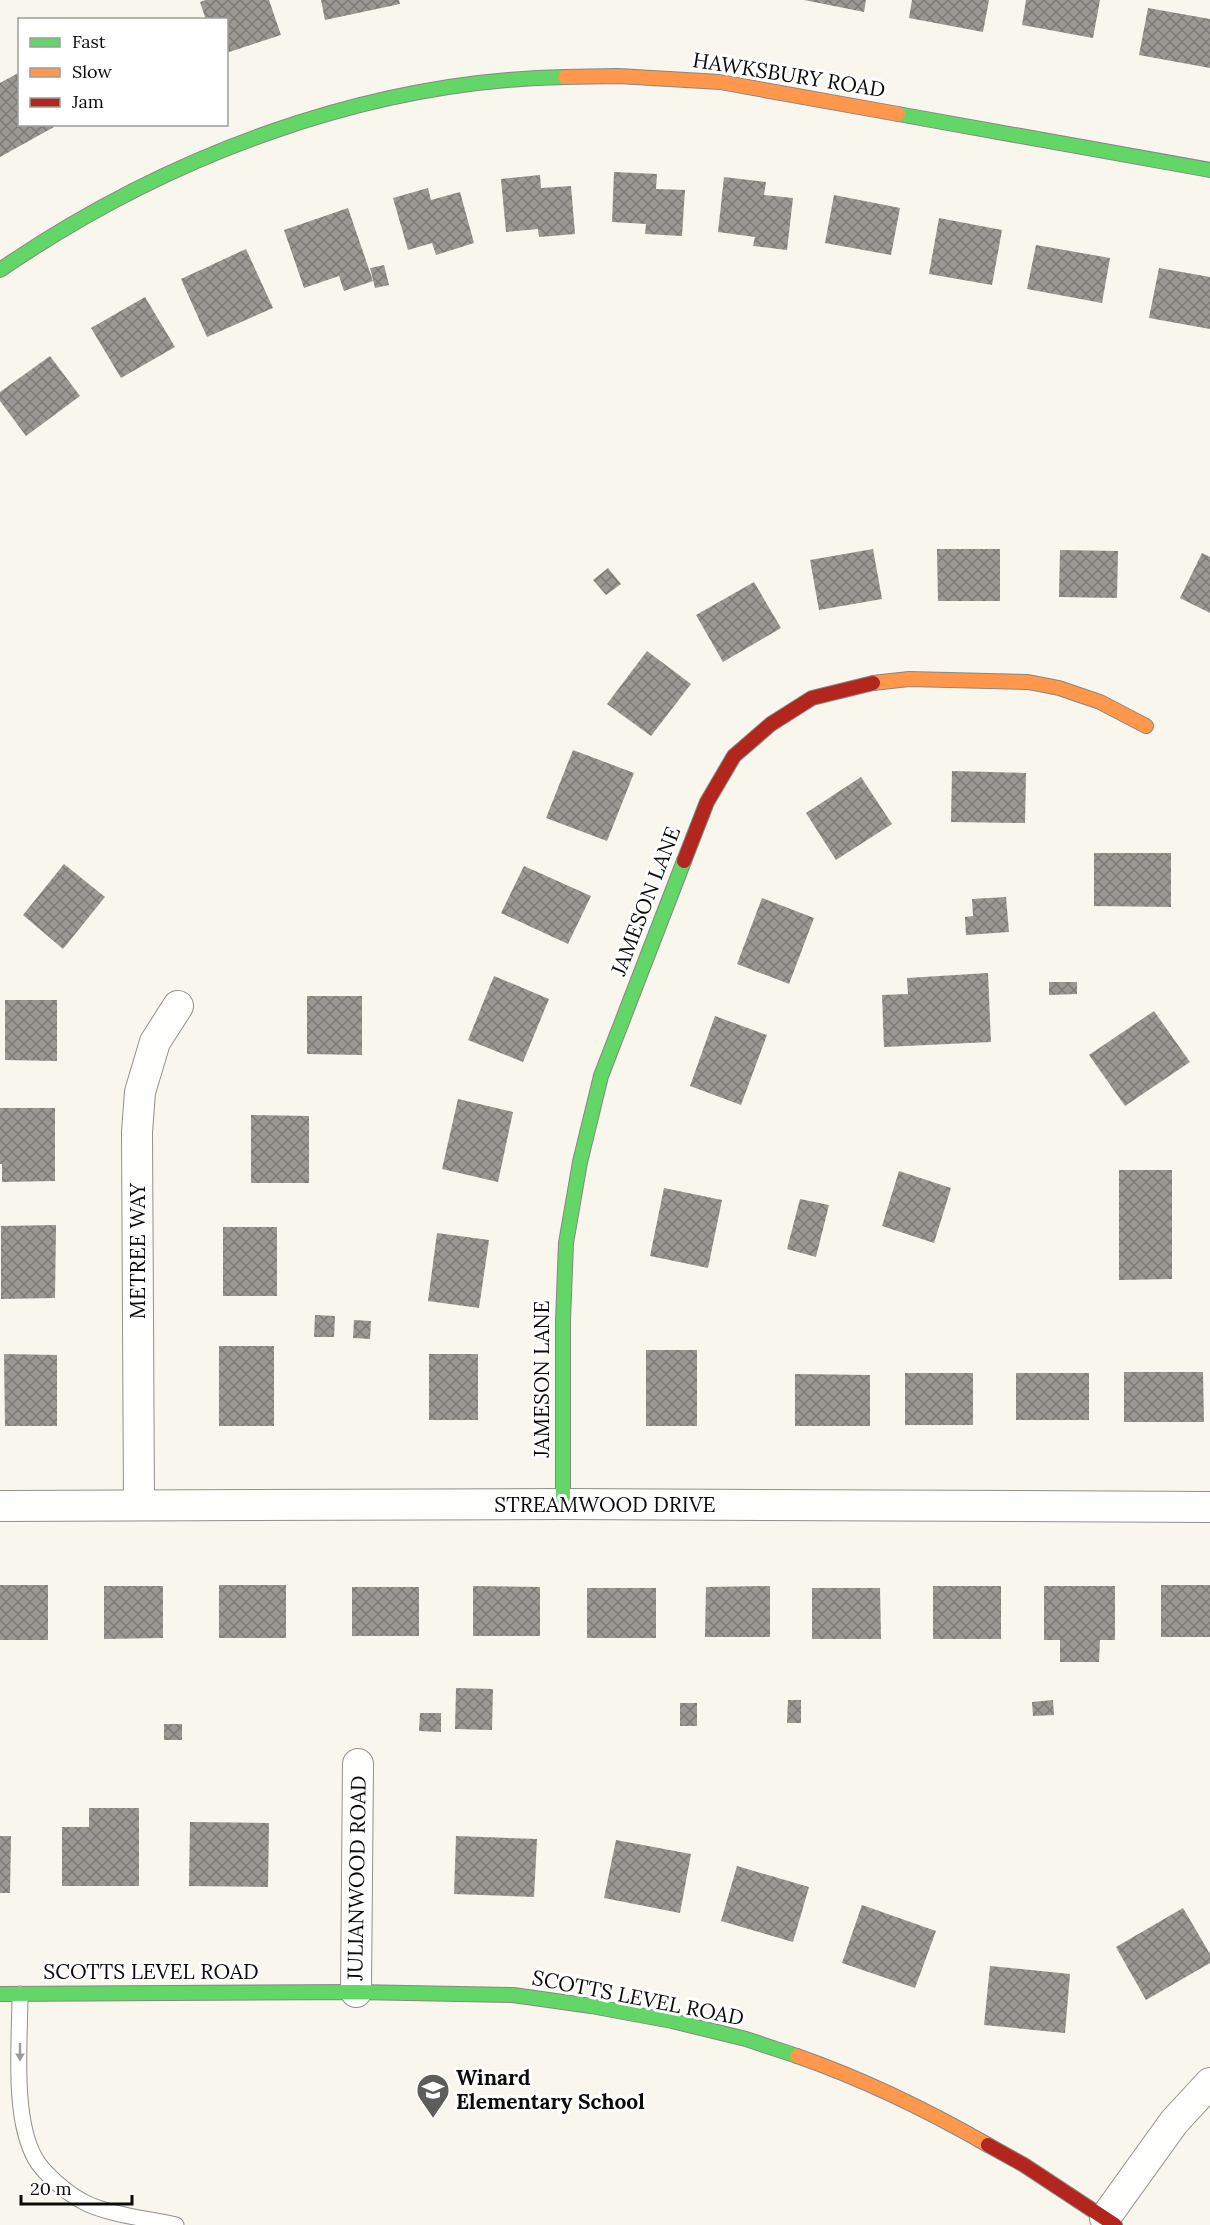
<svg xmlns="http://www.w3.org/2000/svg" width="1210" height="2225" viewBox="0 0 1210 2225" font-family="Lora,serif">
  <defs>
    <pattern id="building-cross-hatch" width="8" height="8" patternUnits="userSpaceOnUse" patternTransform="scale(1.5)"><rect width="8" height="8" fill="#9a9893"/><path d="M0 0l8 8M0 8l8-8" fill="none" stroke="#7c7a76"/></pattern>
  </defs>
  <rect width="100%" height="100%" fill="#f8f6ed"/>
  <g fill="url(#building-cross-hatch)">
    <path d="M 206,0 L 269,0 L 281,35 L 226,53 L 226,20 L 206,20 L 200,2 Z"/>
    <path d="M 321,0 L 399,0 L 400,4 L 325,20 Z"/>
    <path d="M 804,0 L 866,0 L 864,12 Z"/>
    <path d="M 912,0 L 989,0 L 983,32 L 909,18 Z"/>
    <path d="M 1026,0 L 1100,0 L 1093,38 L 1022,25 Z"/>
    <path d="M 1148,8 L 1210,19 L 1210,68 L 1139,55 Z"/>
    <path d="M 20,72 L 20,124 L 52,124 L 54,127 L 0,157 L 0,83 Z"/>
    <path d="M 614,172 L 657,174 L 656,189 L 685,190 L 682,236 L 645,234 L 646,224 L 612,222 Z"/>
    <path d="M 540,175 L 541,188 L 571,186 L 575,234 L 539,237 L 538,229 L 506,232 L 501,179 Z"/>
    <path d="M 724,177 L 766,182 L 764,195 L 793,198 L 787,250 L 753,246 L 755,237 L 718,232 Z"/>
    <path d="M 428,188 L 431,200 L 460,192 L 474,243 L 436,255 L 432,243 L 408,250 L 393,198 Z"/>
    <path d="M 834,195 L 900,208 L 891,255 L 825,243 Z"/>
    <path d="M 348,208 L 373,281 L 344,291 L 339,276 L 304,288 L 284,230 Z"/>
    <path d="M 939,218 L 1002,230 L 992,285 L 929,274 Z"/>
    <path d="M 1036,245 L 1110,258 L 1102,303 L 1027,289 Z"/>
    <path d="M 246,249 L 273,308 L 207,337 L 181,279 Z"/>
    <path d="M 384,265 L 389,285 L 375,288 L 370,268 Z"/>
    <path d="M 1159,268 L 1210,277 L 1210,329 L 1149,318 Z"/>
    <path d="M 145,297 L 175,347 L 121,378 L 91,328 Z"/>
    <path d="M 50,356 L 80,396 L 26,436 L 0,401 L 0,392 Z"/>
    <path d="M 873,549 L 882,599 L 819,610 L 810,560 Z"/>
    <path d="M 937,549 L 1000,549 L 1000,601 L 938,601 Z"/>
    <path d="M 1060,550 L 1118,551 L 1117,598 L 1059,597 Z"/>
    <path d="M 1202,553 L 1210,557 L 1210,613 L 1180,598 Z"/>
    <path d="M 608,568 L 621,584 L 606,595 L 593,580 Z"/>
    <path d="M 754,582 L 781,628 L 723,662 L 696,615 Z"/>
    <path d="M 647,651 L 691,684 L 651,736 L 607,704 Z"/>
    <path d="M 573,750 L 634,773 L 607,841 L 546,818 Z"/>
    <path d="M 952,771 L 1026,773 L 1025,823 L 951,822 Z"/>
    <path d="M 861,777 L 892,824 L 836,860 L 806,813 Z"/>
    <path d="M 1094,853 L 1171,853 L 1171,907 L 1094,906 Z"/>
    <path d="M 64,864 L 105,897 L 63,949 L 23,915 Z"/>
    <path d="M 524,866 L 591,896 L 568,944 L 501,913 Z"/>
    <path d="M 1006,897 L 1009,932 L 966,935 L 965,917 L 973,916 L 972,899 Z"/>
    <path d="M 762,898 L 814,918 L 789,984 L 737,964 Z"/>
    <path d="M 988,973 L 991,1042 L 884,1047 L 882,995 L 908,994 L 907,978 Z"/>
    <path d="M 494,976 L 549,999 L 523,1062 L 468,1040 Z"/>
    <path d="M 1049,982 L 1077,982 L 1077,994 L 1049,995 Z"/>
    <path d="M 307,996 L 362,996 L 362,1055 L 307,1054 Z"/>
    <path d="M 5,1000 L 57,1000 L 57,1061 L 5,1060 Z"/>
    <path d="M 1154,1011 L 1190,1062 L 1125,1106 L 1089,1055 Z"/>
    <path d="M 715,1016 L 767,1035 L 741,1105 L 690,1086 Z"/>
    <path d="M 458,1099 L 513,1112 L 498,1182 L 442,1169 Z"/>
    <path d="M 0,1108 L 55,1108 L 55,1181 L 2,1182 L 2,1164 L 0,1164 Z"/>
    <path d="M 251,1115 L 309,1116 L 309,1183 L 251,1183 Z"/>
    <path d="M 1119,1170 L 1172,1170 L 1172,1279 L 1119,1280 Z"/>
    <path d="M 899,1171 L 951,1188 L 934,1243 L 882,1226 Z"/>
    <path d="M 664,1188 L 722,1200 L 708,1268 L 650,1256 Z"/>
    <path d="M 800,1199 L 829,1205 L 816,1257 L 787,1249 Z"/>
    <path d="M 56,1225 L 55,1298 L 1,1299 L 1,1226 Z"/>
    <rect x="223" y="1227" width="54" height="69"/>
    <path d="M 437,1233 L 489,1240 L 479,1308 L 428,1301 Z"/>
    <path d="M 315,1315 L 335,1316 L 334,1337 L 314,1337 Z"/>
    <path d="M 354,1320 L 371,1321 L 370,1339 L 353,1338 Z"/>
    <rect x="219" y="1346" width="55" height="80"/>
    <rect x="646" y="1350" width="51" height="76"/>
    <path d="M 4,1354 L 57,1355 L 57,1426 L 5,1426 Z"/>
    <rect x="429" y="1354" width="49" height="66"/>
    <path d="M 1124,1372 L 1203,1372 L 1204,1422 L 1124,1422 Z"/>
    <rect x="905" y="1373" width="68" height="52"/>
    <rect x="1016" y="1373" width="73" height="47"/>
    <path d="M 795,1374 L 870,1375 L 870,1426 L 795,1426 Z"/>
    <rect x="0" y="1585" width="48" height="55"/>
    <rect x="219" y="1585" width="67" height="53"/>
    <rect x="1161" y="1585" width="49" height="52"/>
    <path d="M 104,1586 L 163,1586 L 163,1638 L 104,1639 Z"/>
    <path d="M 473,1586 L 540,1587 L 540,1636 L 473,1636 Z"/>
    <path d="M 770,1586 L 770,1637 L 705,1637 L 706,1587 Z"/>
    <rect x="933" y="1586" width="68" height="53"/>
    <path d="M 1044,1586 L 1115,1586 L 1115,1640 L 1100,1640 L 1099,1662 L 1060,1662 L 1060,1640 L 1044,1640 Z"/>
    <rect x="352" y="1587" width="67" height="49"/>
    <rect x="587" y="1588" width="69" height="50"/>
    <path d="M 812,1588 L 880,1588 L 881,1639 L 812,1639 Z"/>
    <path d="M 456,1688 L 493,1689 L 492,1730 L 455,1729 Z"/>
    <path d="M 788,1700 L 801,1700 L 801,1723 L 787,1723 Z"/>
    <path d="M 1053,1700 L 1054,1715 L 1033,1716 L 1032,1702 Z"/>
    <rect x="680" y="1703" width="17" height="23"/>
    <path d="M 420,1713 L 441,1713 L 441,1732 L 419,1731 Z"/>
    <rect x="164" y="1724" width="18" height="16"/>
    <path d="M 89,1808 L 139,1808 L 139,1886 L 62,1886 L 62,1827 L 89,1827 Z"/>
    <path d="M 190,1822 L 269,1823 L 268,1887 L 189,1886 Z"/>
    <path d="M 0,1836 L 11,1836 L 10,1893 L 0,1893 Z"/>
    <path d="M 456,1836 L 537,1839 L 534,1897 L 454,1894 Z"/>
    <path d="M 616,1840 L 691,1854 L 680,1913 L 604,1898 Z"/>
    <path d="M 737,1866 L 809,1887 L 793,1942 L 721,1921 Z"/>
    <path d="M 862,1905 L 936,1931 L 915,1988 L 842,1963 Z"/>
    <path d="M 1183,1908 L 1210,1954 L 1210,1963 L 1146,2000 L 1116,1947 Z"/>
    <path d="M 990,1966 L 1070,1974 L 1065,2033 L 984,2025 Z"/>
  </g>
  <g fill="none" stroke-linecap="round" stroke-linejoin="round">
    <g stroke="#91908c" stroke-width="17">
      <path id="lane" d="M 20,1994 C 20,2040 12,2117 35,2158 C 43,2173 67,2193 82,2201 C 104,2214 150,2219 176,2225"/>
    </g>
    <g stroke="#91908c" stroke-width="32">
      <g id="street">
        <path d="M 139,1505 L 137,1132 L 140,1092 L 155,1042 L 178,1006"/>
        <path d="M 0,1506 L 563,1504 L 1210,1507"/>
        <path d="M 356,1992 L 358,1764"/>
        <path d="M 1105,2218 L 1174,2122 L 1210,2083"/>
      </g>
    </g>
    <g stroke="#888783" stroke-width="16">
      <g id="fast">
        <path d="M 898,114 L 1210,170"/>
        <path d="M 0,270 C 165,157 364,81 565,77"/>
        <path d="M 563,1504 L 563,1321 L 566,1243 L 580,1162 L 601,1076 L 684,861"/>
        <path d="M 0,1994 L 356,1992 L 513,1995 L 591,2006 L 672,2021 L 746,2039 L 797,2056"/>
      </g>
    </g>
    <g stroke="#888783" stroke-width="16">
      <g id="slow">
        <path d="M 565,77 L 618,76 L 720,82 L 898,114"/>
        <path d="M 873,683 L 909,679 L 1028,682 L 1059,688 L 1100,702 L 1146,726"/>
        <path d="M 797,2056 C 863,2079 927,2110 988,2145"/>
      </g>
    </g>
    <g stroke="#888783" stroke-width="16">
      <g id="jam">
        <path d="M 684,861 L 707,802 L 734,756 L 771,724 L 812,698 L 873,683"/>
        <path d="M 988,2145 L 1024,2165 L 1115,2225"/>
      </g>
    </g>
    <use href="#lane" stroke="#fefefc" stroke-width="15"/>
    <use href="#street" stroke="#fefefc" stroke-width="30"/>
    <use href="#fast" stroke="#63d668" stroke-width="14"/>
    <use href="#slow" stroke="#ff974d" stroke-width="14"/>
    <use href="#jam" stroke="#b3261e" stroke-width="14"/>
  </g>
  <defs><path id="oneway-solid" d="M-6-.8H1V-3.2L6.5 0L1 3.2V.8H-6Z" transform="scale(1.5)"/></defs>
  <use fill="#9c9c9b" href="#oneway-solid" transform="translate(20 2052) rotate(90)"/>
  <defs>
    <g id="school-pin" transform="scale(1.725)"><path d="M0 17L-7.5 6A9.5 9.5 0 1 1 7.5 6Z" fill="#5d5d59" stroke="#fff"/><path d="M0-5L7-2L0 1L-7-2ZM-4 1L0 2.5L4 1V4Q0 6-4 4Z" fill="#fff"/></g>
  </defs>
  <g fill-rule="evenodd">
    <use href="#school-pin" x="433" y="2090"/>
  </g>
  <g text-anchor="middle" stroke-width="6" stroke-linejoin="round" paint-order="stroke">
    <g font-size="21" fill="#0a0a0a" stroke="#fff">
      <text transform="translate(789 75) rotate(9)" y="7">HAWKSBURY ROAD</text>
      <text transform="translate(646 901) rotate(-69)" y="7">JAMESON LANE</text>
      <text transform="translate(138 1251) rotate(-90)" y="7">METREE WAY</text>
      <text transform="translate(542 1379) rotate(-90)" y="7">JAMESON LANE</text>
      <text x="605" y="1512">STREAMWOOD DRIVE</text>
      <text transform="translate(357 1878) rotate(-89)" y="7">JULIANWOOD ROAD</text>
      <text x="151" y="1979">SCOTTS LEVEL ROAD</text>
      <text transform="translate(638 1998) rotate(11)" y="7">SCOTTS LEVEL ROAD</text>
    </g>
    <g font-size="21" font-weight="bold" fill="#0a0a0a" stroke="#fff" text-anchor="start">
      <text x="456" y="2085">Winard<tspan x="456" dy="24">Elementary School</tspan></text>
    </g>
  </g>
  <rect x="18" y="18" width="210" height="108" fill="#ffffff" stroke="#9d9d9d" stroke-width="1.5"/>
  <rect x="30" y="38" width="30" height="9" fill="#63d668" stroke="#9d9d9d" stroke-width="1.5"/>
  <text x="72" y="48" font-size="18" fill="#0a0a0a">Fast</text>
  <rect x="30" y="68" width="30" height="9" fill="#ff974d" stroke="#9d9d9d" stroke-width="1.5"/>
  <text x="72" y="78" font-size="18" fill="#0a0a0a">Slow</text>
  <rect x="30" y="98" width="30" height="9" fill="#b3261e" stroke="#9d9d9d" stroke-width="1.5"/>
  <text x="72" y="108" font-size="18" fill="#0a0a0a">Jam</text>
  <path d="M21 2195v9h111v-9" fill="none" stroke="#0a0a0a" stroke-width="3"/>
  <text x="30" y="2195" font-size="18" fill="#0a0a0a" stroke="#ffffff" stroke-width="4.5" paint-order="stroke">20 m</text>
</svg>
